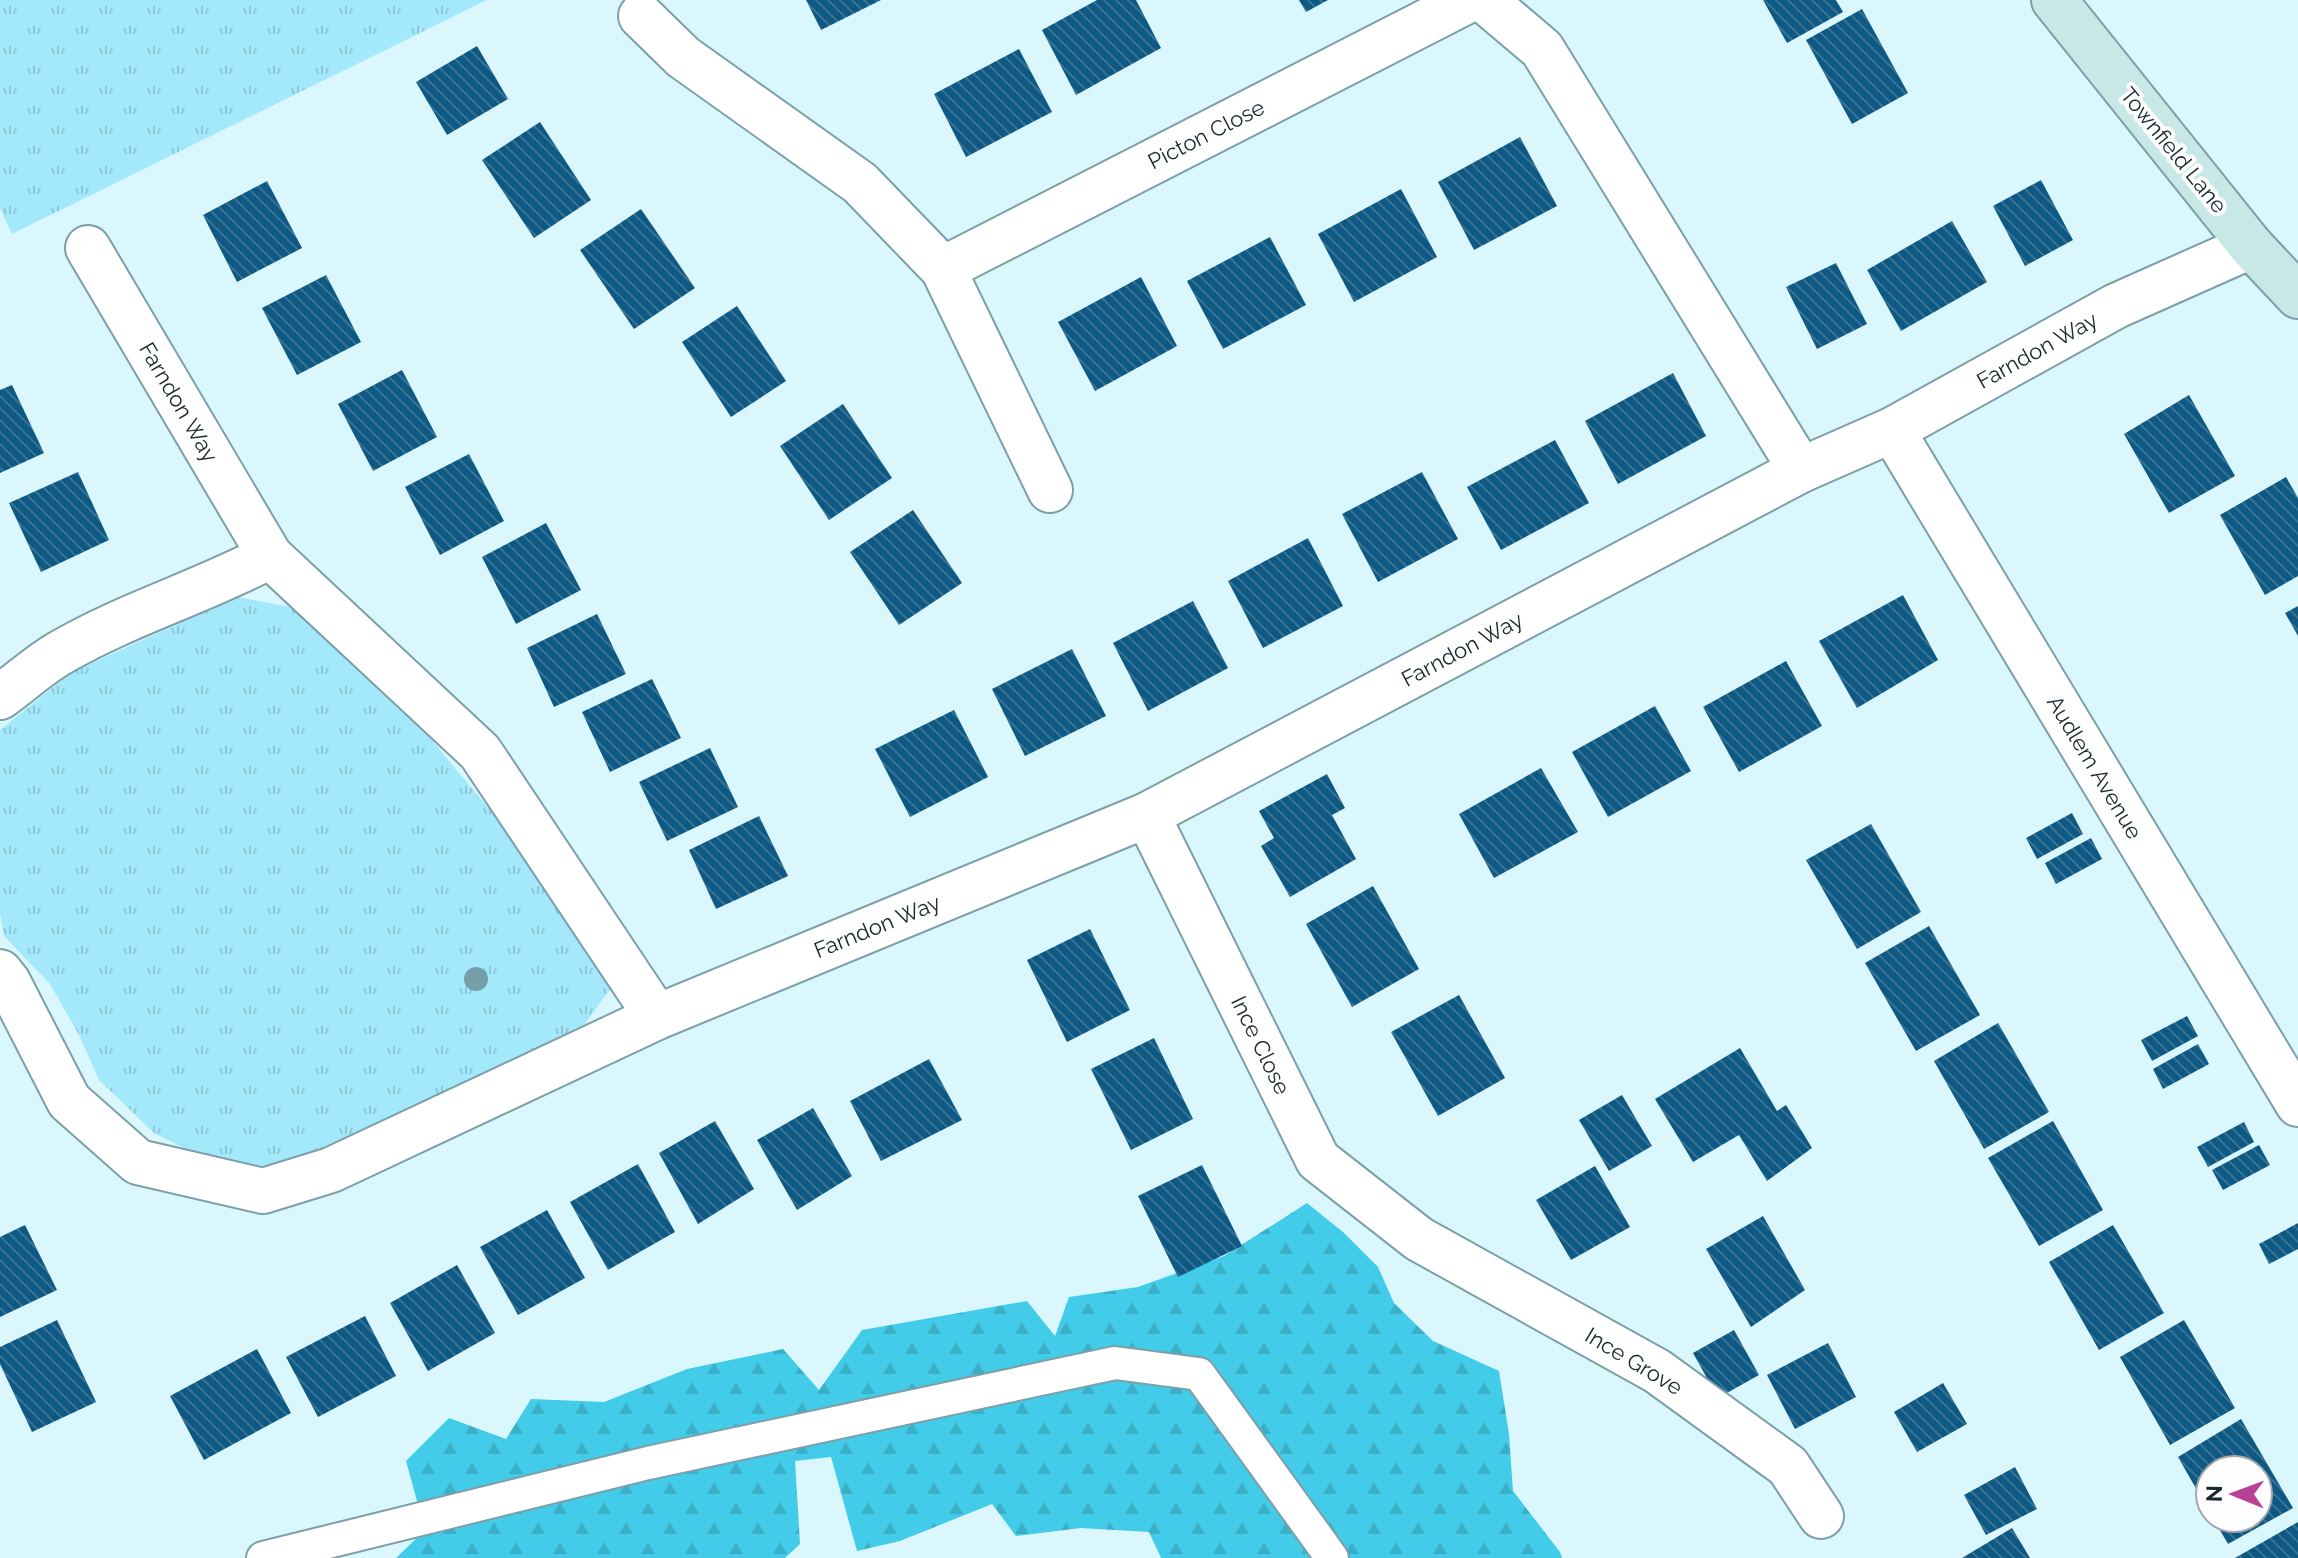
<svg xmlns="http://www.w3.org/2000/svg" width="2298" height="1558" viewBox="0 0 2298 1558" font-family="Raleway,sans-serif">
  <defs>
    <pattern id="grass-tufts" width="24" height="20" patternUnits="userSpaceOnUse" patternTransform="scale(2)"><rect width="24" height="20" fill="#a4e9fb"/><path d="M3 7l-1-3M5 7V3M7 7l1-3M15 17l-1-3M17 17v-4M19 17l1-3" fill="none" stroke="#8dc8d7"/></pattern>
    <pattern id="forest-firs" width="22" height="20" patternUnits="userSpaceOnUse" patternTransform="scale(2)"><rect width="22" height="20" fill="#43cce9"/><path d="M5 1l3.5 6h-7zM16 11l3.5 6h-7z" fill="#3aafc8"/></pattern>
    <pattern id="building-back-hatch" width="6" height="6" patternUnits="userSpaceOnUse" patternTransform="scale(2)"><rect width="6" height="6" fill="#0d5984"/><path d="M-1 5l2 2M0 0l6 6M5-1l2 2" fill="none" stroke="#387293"/></pattern>
  </defs>
  <rect width="100%" height="100%" fill="#daf7fe"/>
  <g fill="url(#grass-tufts)">
    <path d="M 0,0 L 487,0 L 12,234 L 0,208 Z"/>
    <path d="M 238,597 L 295,608 L 389,689 L 597,938 L 613,985 L 585,1024 L 435,1101 L 278,1165 L 221,1167 L 154,1133 L 99,1080 L 79,1035 L 50,984 L 4,936 L 0,914 L 0,730 L 72,672 Z"/>
  </g>
  <path fill="url(#forest-firs)" d="M 1307,1203 L 1343,1232 L 1378,1267 L 1394,1303 L 1433,1341 L 1499,1371 L 1509,1434 L 1513,1491 L 1560,1552 L 1562,1558 L 1161,1558 L 1149,1532 L 1081,1528 L 1016,1536 L 992,1504 L 900,1541 L 857,1551 L 831,1457 L 795,1461 L 800,1544 L 785,1558 L 396,1558 L 425,1530 L 406,1461 L 449,1418 L 506,1439 L 531,1399 L 604,1402 L 687,1369 L 783,1349 L 819,1390 L 862,1330 L 1027,1301 L 1055,1336 L 1069,1297 L 1138,1287 L 1224,1256 Z"/>
  <g fill="url(#building-back-hatch)">
    <path d="M 806,0 L 881,0 L 821,30 Z"/>
    <path d="M 1097,0 L 1136,0 L 1161,48 L 1076,95 L 1042,30 Z"/>
    <path d="M 1299,0 L 1328,0 L 1306,12 Z"/>
    <path d="M 1763,0 L 1836,0 L 1843,12 L 1787,43 Z"/>
    <path d="M 1862,9 L 1908,93 L 1852,124 L 1806,40 Z"/>
    <path d="M 477,46 L 508,99 L 447,135 L 416,82 Z"/>
    <path d="M 1019,49 L 1052,112 L 966,157 L 934,94 Z"/>
    <path d="M 540,122 L 591,200 L 534,238 L 482,160 Z"/>
    <path d="M 1520,137 L 1557,206 L 1474,250 L 1438,182 Z"/>
    <path d="M 2041,180 L 2073,240 L 2025,266 L 1993,206 Z"/>
    <path d="M 267,181 L 302,248 L 237,282 L 203,215 Z"/>
    <path d="M 1401,189 L 1437,257 L 1354,302 L 1318,234 Z"/>
    <path d="M 641,209 L 695,288 L 634,329 L 580,250 Z"/>
    <path d="M 1952,221 L 1987,282 L 1901,331 L 1867,270 Z"/>
    <path d="M 1270,237 L 1306,305 L 1223,349 L 1187,281 Z"/>
    <path d="M 1836,263 L 1867,324 L 1817,349 L 1786,287 Z"/>
    <path d="M 326,275 L 361,342 L 297,375 L 262,308 Z"/>
    <path d="M 1141,277 L 1177,346 L 1095,391 L 1058,322 Z"/>
    <path d="M 737,306 L 786,381 L 731,417 L 682,342 Z"/>
    <path d="M 402,370 L 437,437 L 373,471 L 338,404 Z"/>
    <path d="M 1673,373 L 1706,436 L 1618,484 L 1585,421 Z"/>
    <path d="M 12,385 L 44,453 L 0,473 L 0,390 Z"/>
    <path d="M 2189,395 L 2235,476 L 2169,513 L 2124,434 Z"/>
    <path d="M 843,404 L 892,478 L 829,520 L 780,446 Z"/>
    <path d="M 1555,440 L 1589,503 L 1501,550 L 1467,487 Z"/>
    <path d="M 469,454 L 504,521 L 440,555 L 405,487 Z"/>
    <path d="M 78,472 L 109,540 L 41,572 L 9,503 Z"/>
    <path d="M 1422,472 L 1458,539 L 1378,582 L 1342,514 Z"/>
    <path d="M 2286,477 L 2298,498 L 2298,576 L 2265,595 L 2220,515 Z"/>
    <path d="M 913,510 L 962,583 L 899,625 L 850,552 Z"/>
    <path d="M 546,523 L 581,590 L 516,624 L 482,557 Z"/>
    <path d="M 1308,538 L 1343,606 L 1263,648 L 1228,581 Z"/>
    <path d="M 1903,595 L 1938,660 L 1857,708 L 1819,641 Z"/>
    <path d="M 1193,601 L 1228,668 L 1148,711 L 1113,643 Z"/>
    <path d="M 2298,606 L 2298,636 L 2285,613 Z"/>
    <path d="M 597,614 L 626,674 L 554,707 L 527,648 Z"/>
    <path d="M 1072,649 L 1106,716 L 1025,756 L 992,689 Z"/>
    <path d="M 1786,661 L 1822,726 L 1739,772 L 1703,707 Z"/>
    <path d="M 652,679 L 681,738 L 610,772 L 582,712 Z"/>
    <path d="M 1655,706 L 1691,771 L 1608,817 L 1572,752 Z"/>
    <path d="M 954,710 L 988,777 L 910,817 L 875,749 Z"/>
    <path d="M 710,748 L 738,807 L 667,841 L 639,782 Z"/>
    <path d="M 1541,768 L 1578,832 L 1494,878 L 1459,814 Z"/>
    <path d="M 1327,774 L 1345,808 L 1332,815 L 1356,859 L 1290,897 L 1261,846 L 1274,838 L 1259,811 Z"/>
    <path d="M 2072,813 L 2083,834 L 2037,859 L 2026,838 Z"/>
    <path d="M 759,816 L 788,876 L 716,909 L 689,850 Z"/>
    <path d="M 1871,824 L 1921,912 L 1857,949 L 1806,860 Z"/>
    <path d="M 2091,838 L 2102,859 L 2056,884 L 2045,863 Z"/>
    <path d="M 1373,886 L 1419,969 L 1352,1007 L 1306,924 Z"/>
    <path d="M 1929,926 L 1980,1015 L 1916,1051 L 1865,963 Z"/>
    <path d="M 1090,929 L 1130,1010 L 1067,1042 L 1027,960 Z"/>
    <path d="M 1459,995 L 1505,1078 L 1438,1116 L 1391,1032 Z"/>
    <path d="M 2187,1016 L 2198,1036 L 2152,1061 L 2141,1040 Z"/>
    <path d="M 1998,1023 L 2049,1112 L 1984,1149 L 1934,1061 Z"/>
    <path d="M 1154,1038 L 1193,1119 L 1131,1150 L 1091,1069 Z"/>
    <path d="M 2198,1044 L 2209,1064 L 2163,1089 L 2153,1069 Z"/>
    <path d="M 1740,1048 L 1777,1111 L 1786,1105 L 1812,1148 L 1767,1181 L 1739,1135 L 1693,1162 L 1655,1099 Z"/>
    <path d="M 929,1059 L 962,1120 L 881,1161 L 850,1101 Z"/>
    <path d="M 1622,1095 L 1652,1146 L 1609,1171 L 1579,1120 Z"/>
    <path d="M 813,1108 L 852,1176 L 797,1210 L 757,1140 Z"/>
    <path d="M 715,1121 L 754,1189 L 698,1224 L 659,1153 Z"/>
    <path d="M 2053,1121 L 2103,1210 L 2039,1246 L 1988,1158 Z"/>
    <path d="M 2244,1122 L 2254,1142 L 2208,1167 L 2197,1147 Z"/>
    <path d="M 2259,1145 L 2270,1165 L 2223,1190 L 2212,1170 Z"/>
    <path d="M 638,1164 L 675,1232 L 608,1270 L 570,1202 Z"/>
    <path d="M 1202,1165 L 1242,1246 L 1178,1277 L 1138,1196 Z"/>
    <path d="M 1595,1166 L 1630,1227 L 1571,1260 L 1536,1200 Z"/>
    <path d="M 547,1210 L 585,1278 L 518,1315 L 480,1247 Z"/>
    <path d="M 1763,1216 L 1805,1290 L 1751,1327 L 1706,1249 Z"/>
    <path d="M 2298,1223 L 2298,1249 L 2269,1264 L 2259,1244 Z"/>
    <path d="M 25,1225 L 57,1290 L 0,1317 L 0,1237 Z"/>
    <path d="M 2113,1225 L 2164,1313 L 2099,1350 L 2049,1262 Z"/>
    <path d="M 457,1265 L 495,1333 L 428,1371 L 390,1303 Z"/>
    <path d="M 365,1316 L 396,1376 L 318,1417 L 286,1357 Z"/>
    <path d="M 57,1320 L 96,1402 L 32,1432 L 0,1364 L 0,1347 Z"/>
    <path d="M 2184,1320 L 2235,1408 L 2170,1445 L 2120,1357 Z"/>
    <path d="M 1734,1330 L 1759,1375 L 1718,1398 L 1693,1353 Z"/>
    <path d="M 1828,1343 L 1856,1397 L 1795,1429 L 1767,1375 Z"/>
    <path d="M 257,1349 L 291,1413 L 204,1460 L 170,1396 Z"/>
    <path d="M 1943,1383 L 1967,1424 L 1917,1452 L 1894,1412 Z"/>
    <path d="M 2241,1419 L 2293,1508 L 2228,1544 L 2213,1518 L 2258,1518 L 2258,1470 L 2210,1470 L 2210,1513 L 2178,1457 Z"/>
    <path d="M 2015,1467 L 2037,1509 L 1986,1535 L 1964,1495 Z"/>
    <path d="M 2298,1522 L 2298,1558 L 2235,1558 Z"/>
    <path d="M 2012,1528 L 2030,1558 L 1962,1558 Z"/>
  </g>
  <g fill="none" stroke-linecap="round" stroke-linejoin="round">
    <g stroke="#7d9fa8" stroke-width="36">
      <path id="lane" d="M 263,1558 L 648,1463 L 1115,1363 L 1199,1374 L 1332,1558"/>
    </g>
    <g stroke="#7d9fa8" stroke-width="48">
      <g id="street">
        <path d="M 1484,0 L 1542,49 L 1801,470"/>
        <path d="M 641,16 L 683,57 L 860,183 L 943,269 L 1050,490"/>
        <path d="M 88,248 L 270,556 L 480,752 L 657,1017"/>
        <path d="M 943,269 L 1469,0"/>
        <path d="M 1892,430 L 2298,1104"/>
        <path d="M 0,697 C 20,683 39,665 60,653 C 127,614 202,592 270,556"/>
        <path d="M 1147,815 L 1318,1160 L 1419,1239 L 1657,1371 L 1788,1466 L 1821,1516"/>
        <path d="M 0,972 L 8,982 L 69,1101 L 138,1162 L 263,1191 L 331,1170 L 657,1017 L 1147,815 L 1801,470 L 1892,430 L 2116,306 L 2251,246"/>
      </g>
    </g>
    <g stroke="#7d9fa8" stroke-width="48">
      <path id="secondary" d="M 2054,0 L 2251,246 L 2298,296"/>
    </g>
    <use href="#lane" stroke="#fff" stroke-width="32"/>
    <use href="#street" stroke="#fff" stroke-width="44"/>
    <use href="#secondary" stroke="#c7e8e6" stroke-width="44"/>
  </g>
  <circle fill="#749fa9" cx="476" cy="979" r="12"/>
  <g text-anchor="middle" stroke-width="8" stroke-linejoin="round" paint-order="stroke">
    <g font-size="22" fill="#1a282b" stroke="#fefefe">
      <text transform="translate(1206 134) rotate(-27)" y="8">Picton Close</text>
      <text transform="translate(2174 150) rotate(51)" y="8">Townfield Lane</text>
      <text transform="translate(2037 350) rotate(-29)" y="8">Farndon Way</text>
      <text transform="translate(179 402) rotate(60)" y="8">Farndon Way</text>
      <text transform="translate(1462 649) rotate(-28)" y="8">Farndon Way</text>
      <text transform="translate(2095 767) rotate(59)" y="8">Audlem Avenue</text>
      <text transform="translate(877 926) rotate(-22)" y="8">Farndon Way</text>
      <text transform="translate(1261 1045) rotate(64)" y="8">Ince Close</text>
      <text transform="translate(1634 1361) rotate(31)" y="8">Ince Grove</text>
    </g>
  </g>
  <g transform="translate(2234 1494) rotate(271)"><circle r="38" fill="#fefefe" stroke="#a3a8aa" stroke-width="2"/>
  <path d="M0-6L14 30L0 20L-14 30Z" fill="#b84095"/>
  <text y="-12" font-size="22" font-weight="bold" text-anchor="middle" fill="#1a282b">N</text>
  </g>
</svg>
